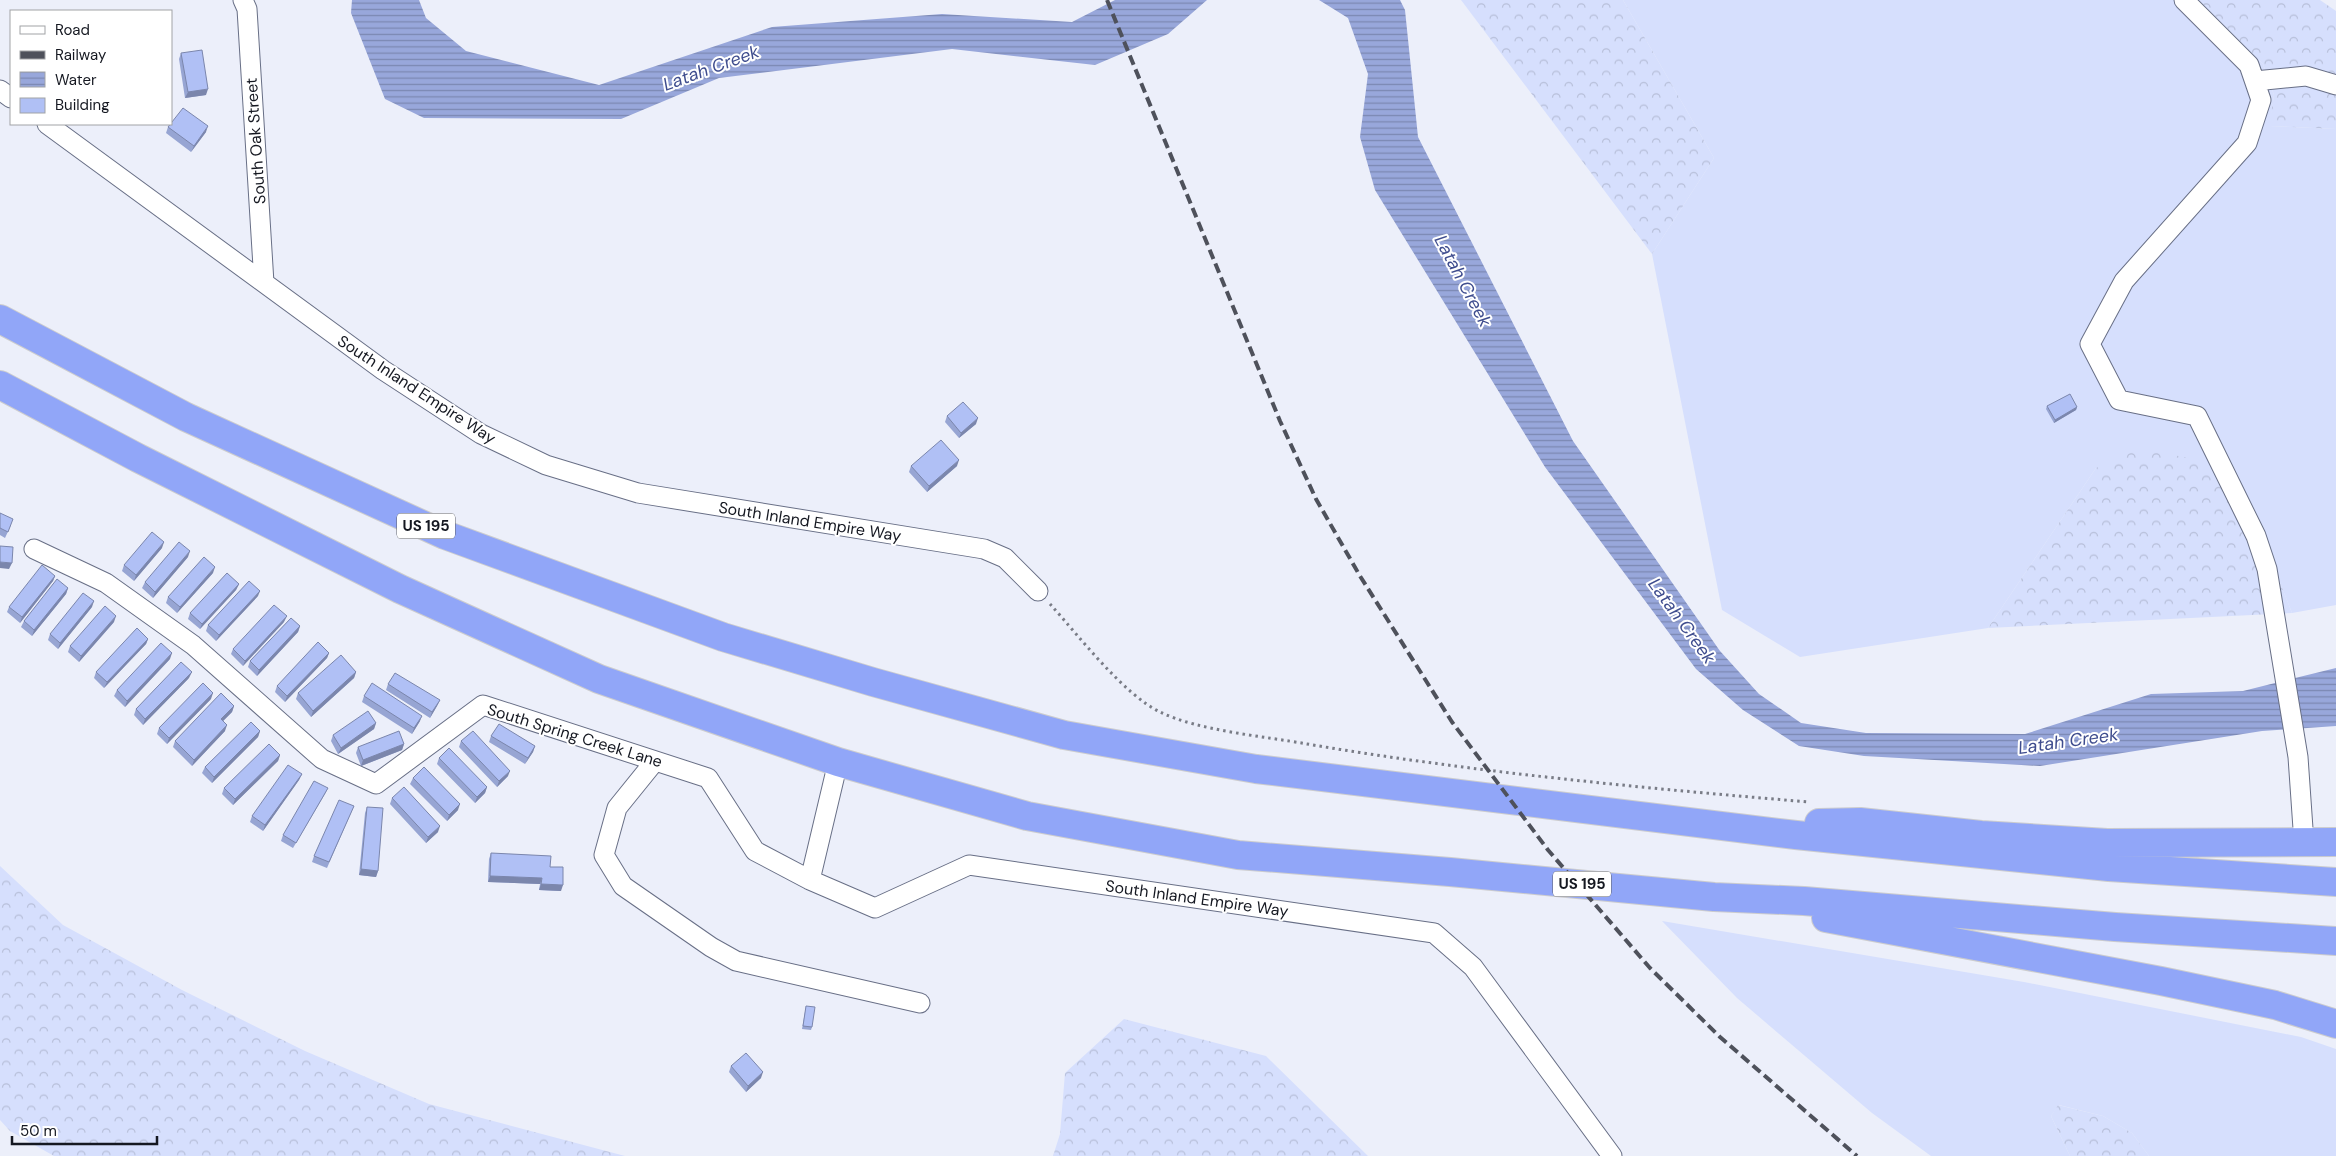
<svg xmlns="http://www.w3.org/2000/svg" width="2336" height="1156" font-family="'DM Sans',sans-serif">
<style>
.grass{fill:#d6dffd}
.forest{fill:url(#forest-crowns)}
.water{fill:url(#water-rules)}
.lines{fill:none;stroke-linecap:round;stroke-linejoin:round}
.minor-casing{stroke:#686f86;stroke-width:21}
.highway-casing{stroke:#ccccce;stroke-width:30}
.path{stroke:#797c86;stroke-width:3;stroke-dasharray:2.5 4;stroke-linecap:butt}
.minor{stroke:#fff;stroke-width:19}
.highway{stroke:#91a6f8;stroke-width:28}
.rail{stroke:#4e515b;stroke-width:4;stroke-dasharray:10 5;stroke-linecap:butt}
.wall{fill:#97a5d3}
.shaded-wall{fill:#7b86ac}
.building{fill:#b0c0f5;stroke:#7b86ac}
.labels{text-anchor:middle;stroke-width:4;stroke-linejoin:round;paint-order:stroke}
.shield{fill:#fff;stroke:#5b5d64;stroke-width:1}
.shield-label{font-size:15px;font-weight:bold;fill:#151821}
.street-label{font-size:16px;fill:#151821;stroke:#fff}
.water-label{font-size:18px;font-style:italic;fill:#3f4d8e;stroke:#fff}
</style>
<defs>
<pattern id="forest-crowns" width="20" height="18" patternUnits="userSpaceOnUse" patternTransform="scale(1.25)"><rect width="20" height="18" fill="#d6dffd"/><path d="M2 6a3 3 0 1 1 6 0M12 15a3 3 0 1 1 6 0" fill="none" stroke="#b7bfd9"/></pattern>
<pattern id="water-rules" width="6" height="5" patternUnits="userSpaceOnUse" patternTransform="scale(1.25)"><rect width="6" height="5" fill="#98a7db"/><path d="M0 2.5h6" fill="none" stroke="#7b87b1"/></pattern>
</defs>
<rect width="100%" height="100%" fill="#eceffa"/>
<path class="grass" d="M1623,0H2199L2263,64L2274,95L2270,126L2336,129V605L2292,613L2234,466L2096,468L1988,628L1800,657L1722,610L1652,254L1714,158Z
M1662,921L2024,982L2301,1037L2336,1049V1156H2149L2132,1133L2103,1116L2059,1105L2051,1116L2070,1156H1931L1872,1113L1737,998Z"/>
<path class="forest" d="M1461,0H1623L1714,158L1652,254Z
M2199,0H2320L2336,11V129L2269,126L2274,95L2263,64Z
M2139,449L2235,466L2292,613L1988,628L2096,468Z
M0,866L63,925L182,990L305,1051L429,1104L625,1156H54L10,1131L0,1120Z
M1124,1019L1266,1056L1368,1156H1053L1060,1134L1065,1073Z
M2058,1105L2103,1116L2132,1133L2149,1156H2070L2051,1116Z"/>
<path class="water" d="M352,0H419L426,18L466,51L599,85L772,27L942,14L1072,22L1115,0H1207L1168,34L1095,65L952,49L719,78L621,119L424,118L385,99L351,13Z
M1319,0H1400L1405,10L1418,137L1573,441L1720,651L1759,694L1801,723L1866,733L2025,734L2151,694L2243,691L2336,668V726L2262,731L2040,766L1864,756L1799,746L1743,710L1696,669L1545,467L1375,190L1360,137L1368,74L1348,18Z"/>
<g class="lines">
<defs>
<path id="minor" d="M243,0L247,9L264,283
M2184,0L2249,65L2261,100L2247,143L2124,281L2090,344L2119,400L2197,416L2256,536L2267,569L2298,757L2304,843
M2255,81L2306,76L2336,85
M0,90L11,98
M47,124L383,370L481,434L546,465L638,493L984,549L1005,558L1038,591
M34,549L106,583L193,645L322,759L376,784L483,705L708,778L755,851L810,880L875,908L969,865L1434,933L1473,967L1612,1156
M655,761L617,808L604,855L623,886L711,947L736,961L920,1003
M810,880L838,762"/>
<path id="highway" d="M0,319L186,417L445,535L723,637L873,682L1064,735L1256,769L1796,835L2109,867L2336,882
M0,385L138,458L400,589L599,679L838,762L1027,816L1238,855L1450,872L1714,897L1804,901L2115,927L2336,941
M1819,823L1860,822L1981,835L2107,843L2336,842
M1826,918L2161,981L2275,1005L2336,1024"/>
</defs>
<use href="#minor" class="minor-casing"/>
<use href="#highway" class="highway-casing"/>
<path class="path" d="M1050,604C1079,636 1123,694 1160,712C1199,731 1263,736 1307,744C1473,772 1641,788 1809,802"/>
<use href="#minor" class="minor"/>
<use href="#highway" class="highway"/>
<path class="rail" d="M1107,0L1280,421L1316,499L1360,576L1452,722L1548,850L1650,968L1720,1037L1857,1156"/>
</g>
<path class="wall" d="M181,53L206,95L185,98L179,59Z
M168,127L206,132L191,152L166,133Z
M2047,406L2077,407L2076,410L2054,423L2046,409Z
M947,416L976,424L959,438L945,422Z
M911,466H957L927,492L909,472Z
M0,513L11,525L5,538L0,535Z
M162,548L134,581L122,571L124,565Z
M188,557L153,598L142,588L145,582Z
M213,573L177,613L166,603L168,597Z
M55,576L53,581L20,623L7,612L9,607Z
M239,584L236,590L200,629L188,619L190,613Z
M68,588L66,594L32,636L21,627L24,621Z
M258,596L216,641L206,631L208,625Z
M92,607L58,649L48,640L50,634Z
M114,622L79,662L68,652L70,646Z
M284,622L243,666L231,654L233,649Z
M300,626L298,632L257,676L248,667L250,661Z
M148,639L146,644L104,688L94,678L96,672Z
M329,653L327,658L285,702L275,692L277,686Z
M170,659L125,707L114,696L117,690Z
M356,672L354,678L311,717L296,699L298,693Z
M189,678L143,725L134,715L136,709Z
M388,684L440,700L437,706L430,718L386,690Z
M364,696L420,721L412,734L362,702Z
M211,699L167,744L157,734L159,728Z
M234,706L232,712L223,721L225,731L192,766L173,747L175,741Z
M376,723L374,729L338,754L331,741L333,735Z
M260,731L258,737L212,783L202,773L205,767Z
M491,736L535,746L533,752L525,764L489,742Z
M461,741L508,776L497,787L459,747Z
M404,744L402,750L361,766L356,753L358,747Z
M280,755L278,761L233,805L222,794L224,788Z
M439,758L487,787L485,793L475,803L437,764Z
M302,774L299,780L263,831L250,822L252,816Z
M413,778L458,810L447,821L410,784Z
M328,788L325,794L293,848L281,841L283,835Z
M392,798L438,832L426,843L390,804Z
M354,806L327,868L312,862L314,856Z
M367,807L378,871L376,877L359,875L365,813Z
M491,853L550,867L561,891L539,890L540,884L488,882L489,859Z
M806,1006L812,1027L811,1030L802,1029Z
M731,1066L761,1078L746,1092L729,1072Z"/>
<path class="shaded-wall" d="M208,89L206,95L185,98L188,92Z
M208,126L206,132L191,152L194,146Z
M2077,407L2076,410L2054,423L2055,420Z
M978,418L976,424L959,438L961,433Z
M959,460L957,466L927,492L929,486Z
M164,542L162,548L134,581L136,575Z
M190,551L188,557L153,598L155,592Z
M0,562L12,563L9,569L0,568Z
M215,567L213,573L177,613L180,607Z
M55,576L53,581L20,623L22,617Z
M239,584L236,590L200,629L202,624Z
M68,588L66,594L32,636L34,630Z
M260,591L258,596L216,641L219,635Z
M94,601L92,607L58,649L60,643Z
M116,616L114,622L79,662L81,656Z
M287,616L284,622L243,666L245,661Z
M300,626L298,632L257,676L259,670Z
M148,639L146,644L104,688L107,682Z
M172,653L170,659L125,707L127,701Z
M329,653L327,658L285,702L287,696Z
M192,672L189,678L143,725L145,719Z
M356,672L354,678L311,717L313,711Z
M213,693L211,699L167,744L169,738Z
M440,700L437,706L430,718L432,712Z
M234,706L232,712L219,725L221,719Z
M422,716L420,721L412,734L414,728Z
M376,723L374,729L338,754L341,748Z
M227,725L225,731L192,766L194,760Z
M260,731L258,737L212,783L214,777Z
M404,744L402,750L361,766L363,760Z
M535,746L533,752L525,764L528,758Z
M280,755L278,761L233,805L235,799Z
M510,771L508,776L497,787L499,781Z
M302,774L299,780L263,831L265,825Z
M487,787L485,793L475,803L477,797Z
M460,804L458,810L447,821L449,815Z
M440,826L438,832L426,843L428,837Z
M361,869L378,871L376,877L359,875Z
M490,876L542,878L540,884L488,882Z
M541,884L563,885L561,891L539,890Z
M763,1072L761,1078L746,1092L748,1086Z"/>
<path class="building" d="M202,50L208,89L188,92L181,53Z
M183,108L208,126L194,146L168,127Z
M2070,394L2077,407L2055,420L2047,406Z
M963,402L978,418L961,433L947,416Z
M941,440L959,460L929,486L911,466Z
M0,513L13,519L8,532L0,528Z
M152,532L164,542L136,575L124,565Z
M179,542L190,551L155,592L145,582Z
M0,546L13,547L12,563L0,562Z
M204,557L215,567L180,607L168,597Z
M42,565L55,576L22,617L9,607Z
M227,573L239,584L202,624L190,613Z
M57,579L68,588L34,630L24,621Z
M249,581L260,591L219,635L208,625Z
M83,593L94,601L60,643L50,634Z
M274,605L287,616L245,661L233,649Z
M105,606L116,616L81,656L70,646Z
M291,618L300,626L259,670L250,661Z
M137,628L148,639L107,682L96,672Z
M318,642L329,653L287,696L277,686Z
M161,643L172,653L127,701L117,690Z
M341,655L356,672L313,711L298,693Z
M181,662L192,672L145,719L136,709Z
M395,673L440,700L432,712L388,684Z
M203,683L213,693L169,738L159,728Z
M372,683L422,716L414,728L364,696Z
M221,693L234,706L221,719L227,725L194,760L175,741Z
M368,711L376,723L341,748L333,735Z
M251,722L260,731L214,777L205,767Z
M499,724L535,746L528,758L491,736Z
M399,731L404,744L363,760L358,747Z
M473,731L510,771L499,781L461,741Z
M269,744L280,755L235,799L224,788Z
M449,748L487,787L477,797L439,758Z
M288,765L302,774L265,825L252,816Z
M424,767L460,804L449,815L413,778Z
M314,781L328,788L296,843L283,835Z
M404,787L440,826L428,837L392,798Z
M339,800L354,806L329,862L314,856Z
M367,807L383,808L378,871L361,869Z
M491,853L551,856L550,867H563V885L541,884L542,878L490,876Z
M806,1006L815,1007L812,1027L803,1026Z
M746,1053L763,1072L748,1086L731,1066Z"/>
<g class="labels">
<g class="shield">
<rect x="397" y="513.5" width="58" height="25" rx="4"/>
<rect x="1553" y="871.5" width="58" height="25" rx="4"/>
</g>
<g class="shield-label">
<text x="426" y="531">US 195</text>
<text x="1582" y="889">US 195</text>
</g>
<g class="street-label">
<text transform="translate(255 141) rotate(-94)" y="6">South Oak Street</text>
<text transform="translate(417 389) rotate(33)" y="6">South Inland Empire Way</text>
<text transform="translate(810 521) rotate(9)" y="6">South Inland Empire Way</text>
<text transform="translate(575 735) rotate(17)" y="6">South Spring Creek Lane</text>
<text transform="translate(1197 898) rotate(8)" y="6">South Inland Empire Way</text>
</g>
<g class="water-label">
<text transform="translate(711 68) rotate(-20)" y="6">Latah Creek</text>
<text transform="translate(1463 281) rotate(62)" y="6">Latah Creek</text>
<text transform="translate(1682 621) rotate(54)" y="6">Latah Creek</text>
<text transform="translate(2068 741) rotate(-8)" y="6">Latah Creek</text>
</g>
</g>
<rect x="10" y="10" width="162" height="115" fill="#ffffff" stroke="#a1a3a6"/>
<rect x="20" y="26" width="25" height="8" fill="#ffffff" stroke="#a1a3a6"/>
<text x="55" y="35" font-size="15" fill="#151821">Road</text>
<rect x="20" y="51" width="25" height="8" fill="#4e515b" stroke="#a1a3a6"/>
<text x="55" y="60" font-size="15" fill="#151821">Railway</text>
<rect x="20" y="72" width="25" height="15" fill="url(#water-rules)" stroke="#a1a3a6"/>
<text x="55" y="85" font-size="15" fill="#151821">Water</text>
<rect x="20" y="98" width="25" height="15" fill="#b0c0f5" stroke="#a1a3a6"/>
<text x="55" y="110" font-size="15" fill="#151821">Building</text>
<path d="M12 1136v8h145v-8" fill="none" stroke="#151821" stroke-width="2.5"/>
<text x="20" y="1136" font-size="15" fill="#151821" stroke="#ffffff" stroke-width="4" paint-order="stroke">50 m</text>
</svg>
